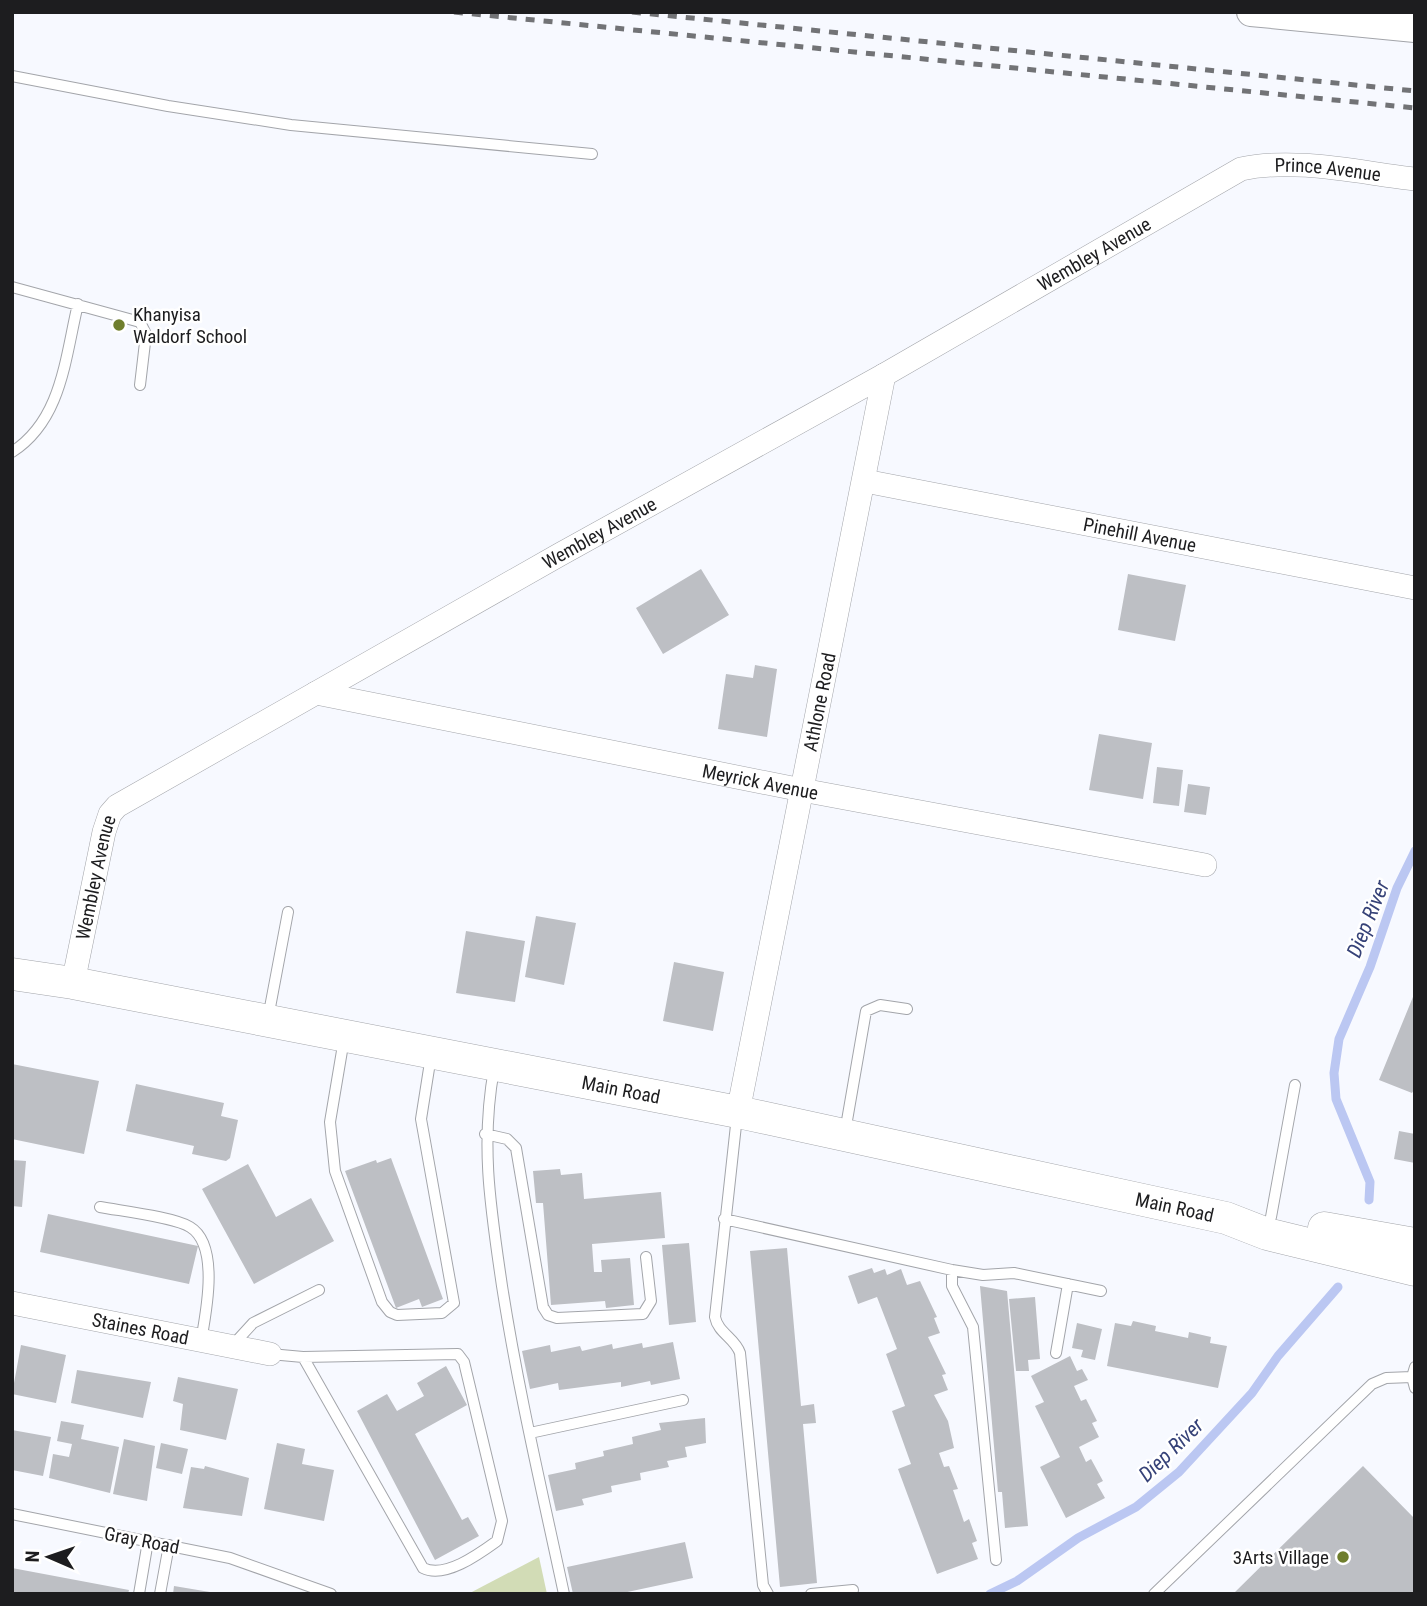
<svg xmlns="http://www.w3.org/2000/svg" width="1427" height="1606" font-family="'Roboto Condensed',sans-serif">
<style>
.green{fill:#d2dcb6}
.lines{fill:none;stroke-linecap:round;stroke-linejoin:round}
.stream{stroke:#bbc7f2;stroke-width:9}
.building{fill:#bdbfc4}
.service-casing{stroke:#a3a5aa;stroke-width:12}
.minor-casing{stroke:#a3a5aa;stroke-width:24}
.tertiary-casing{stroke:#a3a5aa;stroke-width:30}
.secondary-casing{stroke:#a3a5aa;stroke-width:33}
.service{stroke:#fff;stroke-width:10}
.minor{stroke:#fff;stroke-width:23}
.tertiary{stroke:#fff;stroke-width:28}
.secondary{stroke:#fff;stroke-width:32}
.rail{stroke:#727376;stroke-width:5;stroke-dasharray:9 9;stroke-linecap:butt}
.poi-dot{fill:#6f7e2d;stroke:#fff;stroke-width:2.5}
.labels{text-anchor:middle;stroke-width:5;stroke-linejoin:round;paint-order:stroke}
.street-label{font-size:19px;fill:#1d1d1f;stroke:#fff}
.poi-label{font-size:19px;fill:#1d1d1f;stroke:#fff;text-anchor:start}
.water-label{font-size:21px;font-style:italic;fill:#364278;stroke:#fff}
</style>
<rect width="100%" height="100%" fill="#f7f9ff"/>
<path class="green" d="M539,1557L547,1594H468Z"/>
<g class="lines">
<path class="stream" d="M1369,1200L1370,1182L1336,1099L1334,1073L1339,1039L1370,967L1397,888L1415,851
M990,1594L1017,1581L1078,1538L1136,1507L1179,1472L1252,1393L1278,1356L1338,1287"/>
</g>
<path class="building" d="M701,569L729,615L663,654L636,608Z
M1128,574L1186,585L1175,641L1118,630Z
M755,665L777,669L767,737L718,729L726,674L753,678Z
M1099,734L1152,743L1143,799L1089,790Z
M1157,767L1183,770L1179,806L1153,803Z
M1188,784L1210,787L1206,815L1184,812Z
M536,916L576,923L564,985L525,977Z
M466,931L525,941L515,1002L456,993Z
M674,962L724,972L713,1031L663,1021Z
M1415,992V1088L1412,1093L1379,1080Z
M12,1064L99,1081L84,1154L12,1139Z
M136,1084L224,1103L221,1116L238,1120L230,1158L226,1161L192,1154L194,1146L126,1131Z
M1399,1131L1415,1134V1163L1394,1159Z
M391,1158L443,1299L422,1307L419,1299L396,1308L345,1171L376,1160L377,1163Z
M12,1160L26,1161L22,1207L12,1206Z
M248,1164L276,1217L311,1198L334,1241L254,1284L202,1189Z
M560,1169L561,1175L582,1173L584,1199L661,1192L665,1238L592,1244L594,1272H602L601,1260L630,1258L634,1305L606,1308L605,1301L551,1305L543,1203H536L533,1171Z
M48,1214L198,1246L189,1284L40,1252Z
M689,1243L696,1322L669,1325L662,1245Z
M787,1248L801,1406L814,1404L816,1423L803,1424L817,1583L780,1587L750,1251Z
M872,1268L874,1273L885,1269L887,1275L901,1269L907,1285L920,1281L937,1317L934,1318L940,1333L928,1337L946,1374L942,1375L948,1390L934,1395L948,1421L954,1448L939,1453L944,1467L949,1466L958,1489L953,1490L964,1522L969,1519L977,1541L972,1543L978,1559L937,1574L898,1469L911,1464L892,1411L905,1406L886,1354L897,1349L877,1297L858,1304L848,1276Z
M980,1286L1007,1291L1028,1526L1005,1528L1002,1492H998Z
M1035,1297L1040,1359L1028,1360L1029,1371H1016L1009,1299Z
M1133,1321L1156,1326L1155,1331L1188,1338L1189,1332L1211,1337L1210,1343L1227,1346L1218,1388L1107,1366L1115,1323L1131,1326Z
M1077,1323L1102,1329L1095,1360L1081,1357L1083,1350L1072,1348Z
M673,1342L680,1379L651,1385L650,1381L621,1387V1382L559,1390L558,1383L530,1389L522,1351L550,1345L551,1352L580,1346L582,1351L612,1344L613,1349L642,1343L643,1348Z
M21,1345L66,1355L56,1403L12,1394Z
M1070,1356L1077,1371L1082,1369L1088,1380L1074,1386L1081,1401L1086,1399L1097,1421L1092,1423L1099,1437L1079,1447L1086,1462L1091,1459L1103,1481L1097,1484L1105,1498L1066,1518L1040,1467L1060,1457L1035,1406L1044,1402L1031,1376Z
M446,1366L467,1405L415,1434L462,1520L468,1517L479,1536L435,1560L357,1411L387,1394L397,1411L424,1396L417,1383Z
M77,1370L151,1382L143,1418L71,1403Z
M178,1377L238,1389L226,1440L180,1430L183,1404L173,1401Z
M705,1418L706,1443L685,1447L687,1457L667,1461L669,1467L640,1473L641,1480L611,1486L612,1492L582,1499L584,1505L556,1511L548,1475L576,1469L575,1463L604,1456L603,1451L633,1444L632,1437L661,1430L659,1423Z
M61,1421L84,1425L81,1439L119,1447L110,1493L49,1478L53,1454L69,1457L72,1444L57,1441Z
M12,1430L51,1437L43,1476L12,1470Z
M124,1439L155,1446L147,1501L113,1494Z
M161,1443L188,1449L182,1474L156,1468Z
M277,1443L305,1449L302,1464L334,1470L324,1521L264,1509Z
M205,1466L249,1478L242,1516L183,1508L191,1467L204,1469Z
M1363,1466L1415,1519V1594H1233Z
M685,1542L693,1578L618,1594H573L567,1567Z
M12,1568L129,1590L128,1594H12Z
M174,1586L210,1592V1594H173Z"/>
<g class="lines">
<defs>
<path id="service" d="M12,76L168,106L291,125L592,154
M12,287L140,322L146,334L140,385
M12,452C62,420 65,358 78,304
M268,1018L288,912
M344,1039L330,1122L335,1171L382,1302L390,1312L397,1315L442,1313L454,1303L421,1119L431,1056
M494,1069C480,1146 491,1210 502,1286C518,1389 542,1491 564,1594
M737,1116L715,1317C718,1333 735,1338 740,1353L763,1585L768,1594
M845,1132L866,1011L880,1005L907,1009
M485,1134L507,1139L516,1148L543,1307L548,1315L557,1318L643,1314L651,1301L646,1257
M100,1207C121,1211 174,1217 190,1227C220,1245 206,1313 201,1341
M1271,1217L1295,1085
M724,1219L952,1270L983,1275L1014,1273L1101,1291
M952,1270V1286L973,1327L996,1560
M232,1346L253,1323L319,1290
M1056,1353L1068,1284
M270,1354L303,1357L458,1354L464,1362L502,1521L497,1541C479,1554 445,1579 423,1568L303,1357
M1415,1367L1412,1377L1415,1388
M530,1433L683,1400
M12,1514L230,1558L331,1594
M139,1594L148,1541
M160,1594L169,1545
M811,1594L853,1590
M1154,1594L1372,1384L1386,1378L1412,1377"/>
<g id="minor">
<path id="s1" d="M865,481L1415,588"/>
<path id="s2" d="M316,693L802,790L1205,865"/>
<path id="s3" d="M73,983L104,832L110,814L117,806L559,555L884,375L1241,169C1296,157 1360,173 1415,179"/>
<path id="s4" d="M738,1112L884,375"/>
<path id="s5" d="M12,1303L270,1354"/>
</g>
<path id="tertiary" d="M1251,12L1415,28"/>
<g id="secondary">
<path id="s6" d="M12,974L73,983L738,1112L1226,1218L1267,1234L1415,1270"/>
<path d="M1324,1228L1415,1244"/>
</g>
</defs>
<use href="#service" class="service-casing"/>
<use href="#minor" class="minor-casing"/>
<use href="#tertiary" class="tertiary-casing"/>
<use href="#secondary" class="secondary-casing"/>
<use href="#service" class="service"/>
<use href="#minor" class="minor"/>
<use href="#tertiary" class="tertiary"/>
<use href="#secondary" class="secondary"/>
<path class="rail" d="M454,12L1415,108
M632,12L1415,91"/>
</g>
<g class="poi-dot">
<circle cx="119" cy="325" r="7"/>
<circle cx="1343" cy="1557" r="7"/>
</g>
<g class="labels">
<g class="street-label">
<text dy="7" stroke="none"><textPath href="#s3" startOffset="1563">Prince Avenue</textPath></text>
<text dy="7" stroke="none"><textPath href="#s3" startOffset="1306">Wembley Avenue</textPath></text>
<text dy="7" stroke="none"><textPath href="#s3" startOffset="738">Wembley Avenue</textPath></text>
<text dy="7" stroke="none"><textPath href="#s1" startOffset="280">Pinehill Avenue</textPath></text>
<text dy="7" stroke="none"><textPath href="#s4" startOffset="418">Athlone Road</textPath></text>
<text dy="7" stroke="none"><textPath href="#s2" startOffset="453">Meyrick Avenue</textPath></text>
<text dy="7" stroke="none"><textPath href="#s3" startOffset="108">Wembley Avenue</textPath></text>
<text dy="7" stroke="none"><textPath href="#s6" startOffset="620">Main Road</textPath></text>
<text dy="7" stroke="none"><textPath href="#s6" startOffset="1186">Main Road</textPath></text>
<text dy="7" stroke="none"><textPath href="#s5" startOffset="131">Staines Road</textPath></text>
<text transform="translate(142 1540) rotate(11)" y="7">Gray Road</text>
</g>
<g class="poi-label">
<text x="133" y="321">Khanyisa<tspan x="133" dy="22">Waldorf School</tspan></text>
<text x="1329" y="1564" text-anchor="end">3Arts Village</text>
</g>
<g class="water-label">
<text transform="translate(1368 919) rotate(-68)" y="7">Diep River</text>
<text transform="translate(1171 1450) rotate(-44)" y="7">Diep River</text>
</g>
</g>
<rect width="1427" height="1606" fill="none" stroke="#1d1d1f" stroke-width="28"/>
<g transform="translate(49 1557) rotate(272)" stroke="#ffffff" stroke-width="5" paint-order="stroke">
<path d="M0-5L12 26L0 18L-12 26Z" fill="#1d1d1f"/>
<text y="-10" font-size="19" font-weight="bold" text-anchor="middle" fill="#1d1d1f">N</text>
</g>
</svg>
